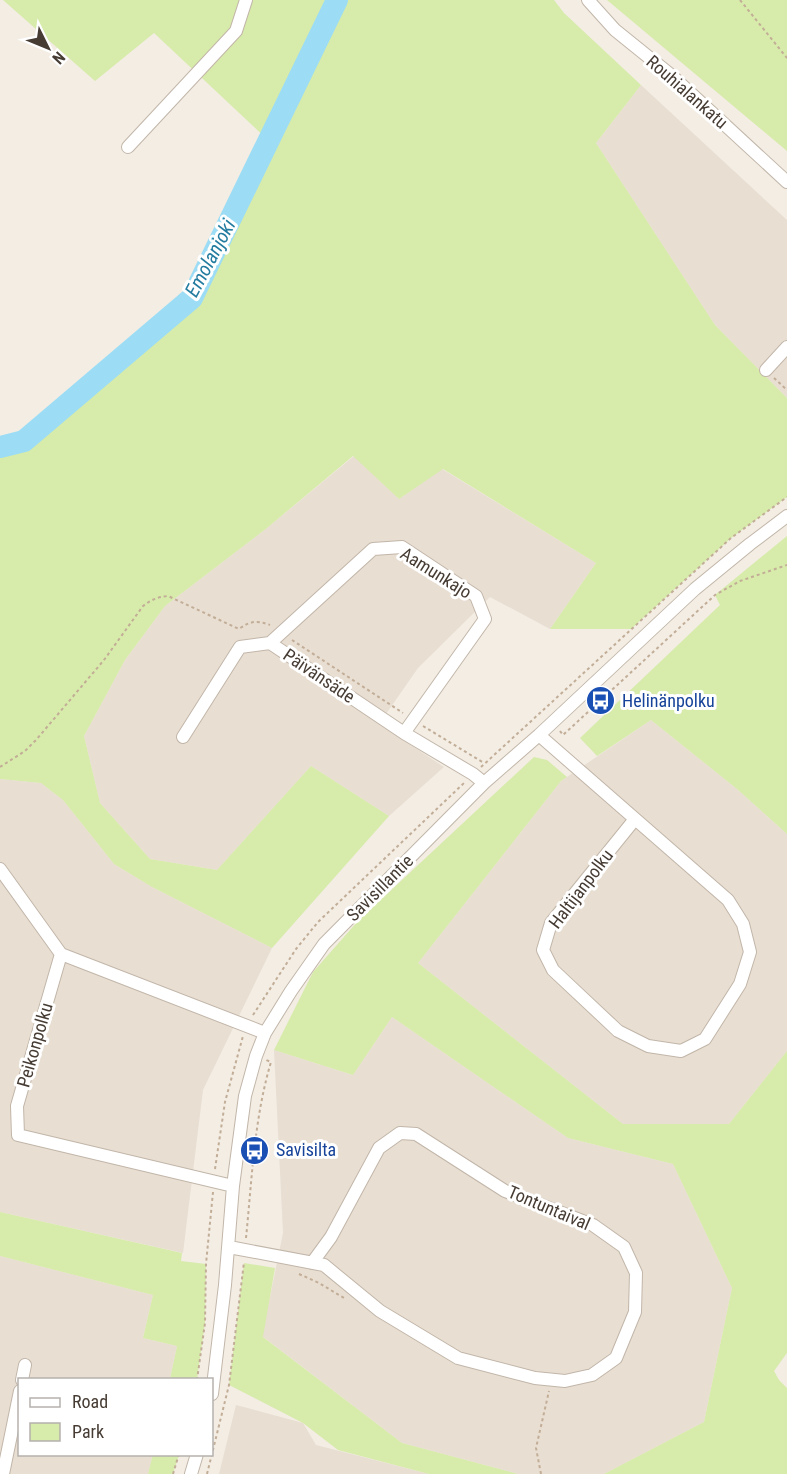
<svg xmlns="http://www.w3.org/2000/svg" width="787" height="1474" font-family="'Roboto Condensed',sans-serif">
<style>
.residential{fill:#e8ded2}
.green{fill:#d7ebaa}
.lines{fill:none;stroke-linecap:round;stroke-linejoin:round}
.river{stroke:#9cddf5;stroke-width:22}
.minor-casing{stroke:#c2b6a9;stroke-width:14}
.path{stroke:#c2ad97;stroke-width:2;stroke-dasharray:3 3;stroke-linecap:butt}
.minor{stroke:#fff;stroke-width:12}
.labels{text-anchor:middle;stroke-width:6;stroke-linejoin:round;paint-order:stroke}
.street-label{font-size:18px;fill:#463c34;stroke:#fff}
.transit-label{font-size:18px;fill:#164399;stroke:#fff;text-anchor:start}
.water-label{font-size:20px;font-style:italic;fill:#237c9f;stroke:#fff}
</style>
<rect width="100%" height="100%" fill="#f3ede4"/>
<path class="residential" d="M641,85L787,220V398L715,325L596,143Z
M354,456L399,499L442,469L596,563L550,629L490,597L418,668L379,724L444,767L389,816L311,766L217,870L150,859L100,803L84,736L125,660L165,606L267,528Z
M651,720L737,789L787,834V1051L729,1124H623L418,963L561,781Z
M0,779L41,783L63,800L114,864L152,887L272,948L203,1090L183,1253L0,1212Z
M392,1017L568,1138L673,1164L732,1288L704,1422L604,1474H518L402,1443L262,1336L283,1233L274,1050L353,1075Z
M0,1256L153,1295L143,1338L177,1346L170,1379L20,1380V1454L153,1455L148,1474H0Z
M236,1405L303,1423L316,1445L429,1474H219Z"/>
<path class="green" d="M3,0H554L564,13L641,85L596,143L715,325L787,398V497L731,538L631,629H550L596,563L443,469L399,499L353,456L267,528L165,606L125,660L84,736L100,803L150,859L217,870L311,766L389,816L272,948L152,887L114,864L63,800L41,783L0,779V440L25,441L192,298L269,141L154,33L95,81Z
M607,0H787V151Z
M787,536V834L737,789L651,720L597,756L580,738L720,605L715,595Z
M534,757L547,760L567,777L561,781L418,963L623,1124H729L787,1051V1353L774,1371L779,1380L787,1388V1474H604L704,1422L732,1288L673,1164L568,1138L392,1017L353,1075L274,1050L313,972L358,921Z
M0,1212L182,1253L181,1261L206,1264L205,1323L197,1379H170L177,1346L143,1338L153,1295L0,1256Z
M244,1263L275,1268L263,1337L402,1443L518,1474H429L338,1450L303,1423L229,1385Z
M153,1454L179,1455L173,1474H148Z"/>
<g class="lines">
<path class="river" d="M0,447L24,441L192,298L337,0"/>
<defs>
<path id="minor" d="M588,0L615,30L672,76L787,182
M128,147L236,31L246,0
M766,370L787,347
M270,643L373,549L402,547L476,596L485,619L404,733
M539,735L728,900L743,924L750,952L740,984L705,1039L681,1051L648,1046L618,1031L553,970L543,950L551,923L635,819
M183,737L240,647L270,643L404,733L473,774L484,783
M0,869L61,954
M233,1186L18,1135L17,1106L61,954L265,1033
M229,1247L324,1265L380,1311L458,1358L535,1378L565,1381L592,1375L616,1358L635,1312L636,1273L624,1247L593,1225L505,1191L416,1134L400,1133L379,1148L331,1237L312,1263
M22,1380L25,1365
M212,1394L225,1285L233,1186L245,1096L256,1056L265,1033L291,991L324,944L484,783L539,735L695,589L750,544L787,516
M3,1474L20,1391
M191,1474L197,1454"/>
</defs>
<use href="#minor" class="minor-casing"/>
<path class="path" d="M740,0L787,58
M774,378L787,390
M292,640L403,713
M423,726L484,763
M560,731L563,735L715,595L740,581L787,565
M0,767L25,751L36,740L104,660L143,606C151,600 157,597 168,596L239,629C250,621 257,620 270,625
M481,767L731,538L787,497
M253,1015L296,949L318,922L464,783
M215,1169L225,1102L243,1036
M246,1238C252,1179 254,1119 271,1062L266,1060
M299,1274L319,1283L344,1298
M197,1380L205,1323L206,1264L213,1192
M173,1474L179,1454
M207,1474L229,1385L244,1262
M541,1474L536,1448L549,1391"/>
<use href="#minor" class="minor"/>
</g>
<defs>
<symbol id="bus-disc" viewBox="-11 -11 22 22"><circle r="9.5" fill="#1a4fb4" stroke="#fff"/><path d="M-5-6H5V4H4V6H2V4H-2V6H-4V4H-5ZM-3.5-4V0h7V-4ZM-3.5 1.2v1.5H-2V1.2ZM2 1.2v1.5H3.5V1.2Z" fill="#fff"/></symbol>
</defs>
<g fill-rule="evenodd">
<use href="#bus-disc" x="584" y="684" width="33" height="33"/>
<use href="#bus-disc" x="238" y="1134" width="33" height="33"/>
</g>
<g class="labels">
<g class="street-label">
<text transform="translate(687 92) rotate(41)" y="6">Rouhialankatu</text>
<text transform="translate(436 573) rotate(32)" y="6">Aamunkajo</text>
<text transform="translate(319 676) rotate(34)" y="6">Päivänsäde</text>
<text transform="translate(380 888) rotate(-45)" y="6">Savisillantie</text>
<text transform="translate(581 889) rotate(-53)" y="6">Haltijanpolku</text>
<text transform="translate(35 1045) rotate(-74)" y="6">Peikonpolku</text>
<text transform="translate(549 1208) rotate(23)" y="6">Tontuntaival</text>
</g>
<g class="transit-label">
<text x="622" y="707">Helinänpolku</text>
<text x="276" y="1156">Savisilta</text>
</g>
<g class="water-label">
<text transform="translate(210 258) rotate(-62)" y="7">Emolanjoki</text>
</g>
</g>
<rect x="18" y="1378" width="195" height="78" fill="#ffffff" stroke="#b5b1ae" stroke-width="1.5"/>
<rect x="30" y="1398" width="30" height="9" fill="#ffffff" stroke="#b5b1ae" stroke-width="1.5"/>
<text x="72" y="1408" font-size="18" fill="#463c34">Road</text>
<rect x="30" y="1423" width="30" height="18" fill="#d7ebaa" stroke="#b5b1ae" stroke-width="1.5"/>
<text x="72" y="1438" font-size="18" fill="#463c34">Park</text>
<g transform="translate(48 48) rotate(133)" stroke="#ffffff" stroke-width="4.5" paint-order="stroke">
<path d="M0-4.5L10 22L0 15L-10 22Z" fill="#463c34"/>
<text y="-9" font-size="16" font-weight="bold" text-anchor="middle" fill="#463c34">N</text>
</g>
</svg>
